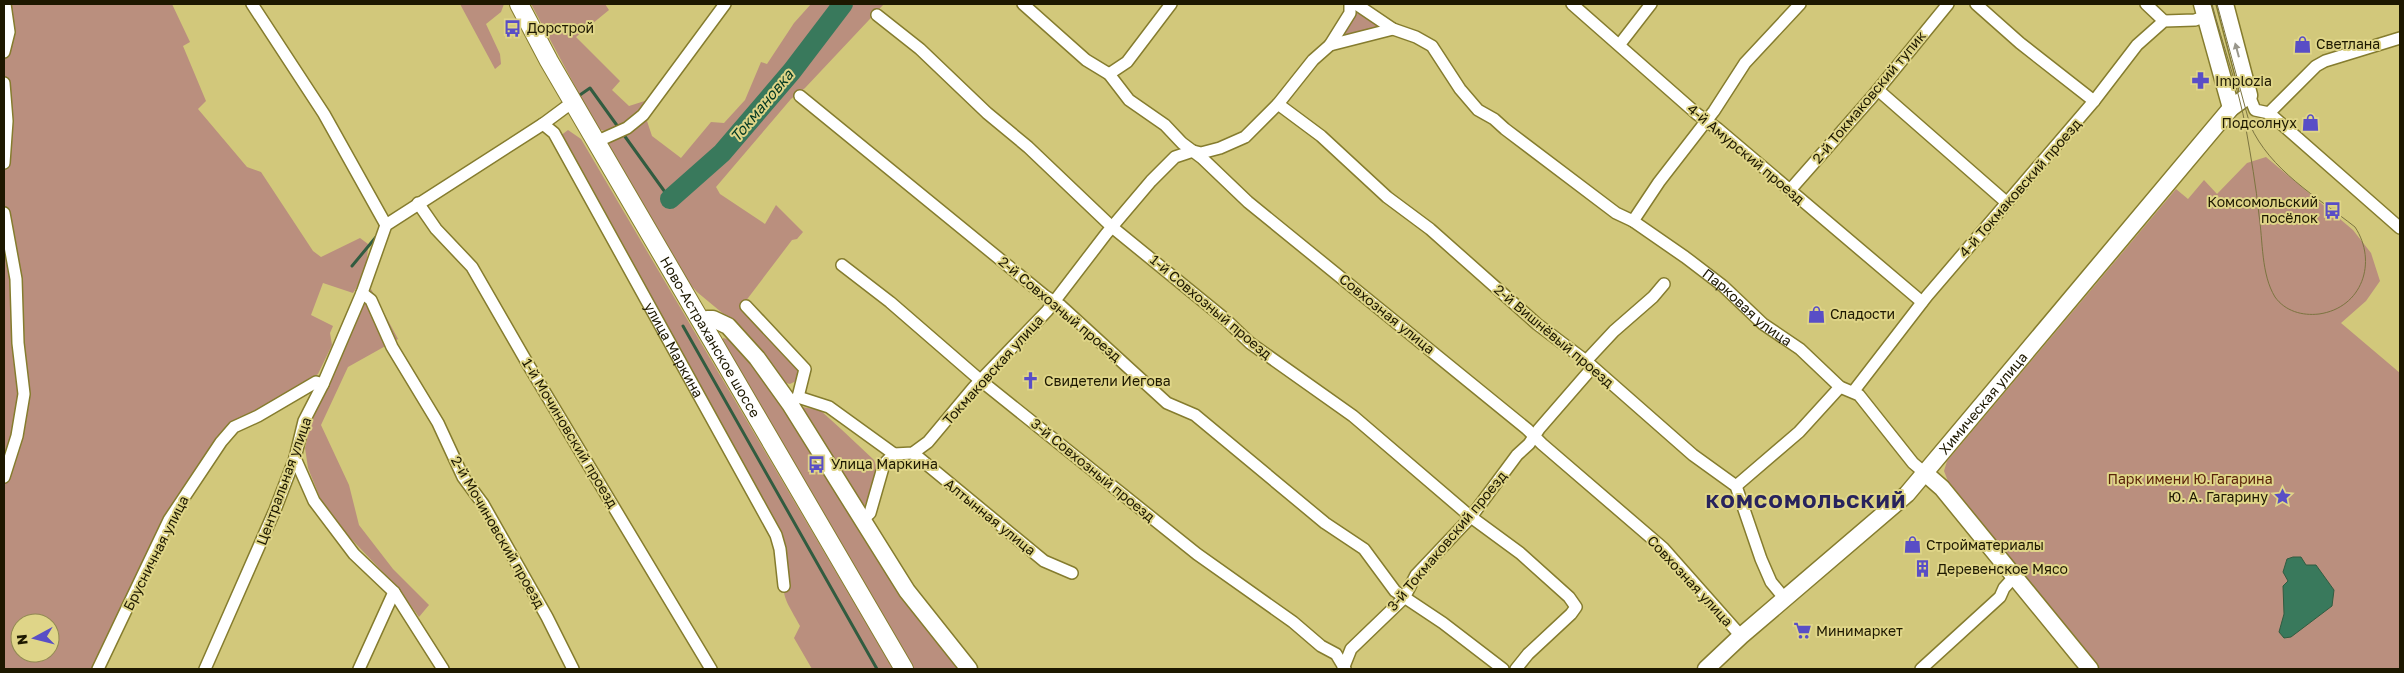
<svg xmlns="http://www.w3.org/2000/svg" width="2404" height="673" font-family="'Golos Text',sans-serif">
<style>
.green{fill:#ba8f7e;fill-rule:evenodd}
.water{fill:#39795c;stroke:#315c40}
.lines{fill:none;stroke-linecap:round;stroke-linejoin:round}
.stream{stroke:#315c40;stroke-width:3}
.river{stroke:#39795c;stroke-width:20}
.street-casing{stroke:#857c2e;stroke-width:14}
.secondary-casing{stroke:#857c2e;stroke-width:19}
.primary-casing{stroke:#857c2e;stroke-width:20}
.street{stroke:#fff;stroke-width:11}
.secondary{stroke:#fff;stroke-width:16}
.primary{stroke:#fff;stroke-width:18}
.tram{stroke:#7c7440;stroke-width:1}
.oneway{fill:#99978c}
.labels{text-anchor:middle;stroke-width:4;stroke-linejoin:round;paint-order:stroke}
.poi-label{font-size:14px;fill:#1d1800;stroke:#dfd588;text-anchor:start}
.street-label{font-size:14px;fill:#1d1800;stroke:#dfd588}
.park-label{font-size:14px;fill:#5a230a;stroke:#dfd588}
.water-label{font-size:15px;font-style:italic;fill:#003722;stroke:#dfd588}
.district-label{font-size:19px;font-weight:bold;letter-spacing:1px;fill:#28235d;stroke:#dfd588}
</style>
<rect width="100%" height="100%" fill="#d2c87b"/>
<path class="green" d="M4,4H172L190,42L183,46L206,101L198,109L247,167L261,172L313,251L321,257L360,238L368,244C368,262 363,279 353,293L323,283L311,315L333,326L330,333L332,345L318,374L215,445L92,669H4ZM20,623H50V653H20Z
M460,4H504L501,12L486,24L500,54L501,64L495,69Z
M531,4H605L609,10L576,37L620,81L612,90L629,106L651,99C641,111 616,138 598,129Z
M811,4H884L805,88L791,99L716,187L720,194L765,224L776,205L803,232L797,239L792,240L745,302L798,369L796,381L790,384L782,382L744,331L697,292L686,280L608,147V142L646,118L652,136L681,158L711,122L724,123L745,100L761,62L767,64L794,23Z
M1353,6L1381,27L1338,38Z
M568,130L581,139L893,669H812L794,638L800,626C784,597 780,596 786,562L560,136Z
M2266,157L2353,230L2371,253L2380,281L2366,301L2341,323L2400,373V669H2100L1951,489L1944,471L1947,461L2176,189L2188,199L2204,180L2217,194L2247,163Z
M371,289L398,339L348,367L321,425L349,485L359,525L393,569L429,605L419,617L399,589L334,521L320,498L308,468L305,448L310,425Z
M723,338L731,340L771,388L961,669H910L723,345Z
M802,407L820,410L841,429L874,460L879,473L863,509L803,413Z"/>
<path class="water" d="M2293,557H2301L2306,565H2316L2334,590L2332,606L2291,637L2284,638L2279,632L2284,614L2283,586L2288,581L2283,572L2287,559Z"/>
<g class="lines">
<path class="stream" d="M577,97L590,88L670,199
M352,266L376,237
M683,326L877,669"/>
<path class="river" d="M670,199L722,153L792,71L843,4"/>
<defs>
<g id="street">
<path d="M252,4L324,114L386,225"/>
<path d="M1023,4L1086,60L1109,74L1129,100L1165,125L1182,143L1202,158L1248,202L1527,429L1542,444L1663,548L1741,636"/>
<path id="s1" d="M1356,4L1393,29L1416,37L1432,46L1460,89L1478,110L1494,119L1505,129L1616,213L1633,221L1685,257L1723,286L1763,324L1800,349L1840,387L1859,395L1913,463L1926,474"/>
<path d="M1572,4L1697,114L1718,129L1922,302"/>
<path d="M1976,4L2020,43L2094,101"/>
<path d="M2146,4L2164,21"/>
<path d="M877,15L920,49L987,113L1028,147L1112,227L1225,319L1250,343L1353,416L1471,517L1520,553L1569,597L1576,607L1571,614L1528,654L1516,669"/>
<path d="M1620,44L1651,4"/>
<path d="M1330,45L1350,13V4"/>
<path d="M4,52L9,32L5,4"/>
<path d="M1109,74L1127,62L1171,4"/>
<path d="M4,83L7,121L4,163"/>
<path d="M1878,90L2006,202"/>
<path d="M2249,95L2255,110L2269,113L2400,228"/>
<path d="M800,96L1045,296L1061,306L1167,403L1195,415L1325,523L1364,549L1395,591L1443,623L1503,669"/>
<path d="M1278,104L1321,136L1387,197L1430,229L1537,324L1586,361L1693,455L1736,486L1761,559L1771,582L1785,599"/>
<path d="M2269,113L2316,66L2325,61L2400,38"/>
<path id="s2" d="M543,124L554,133L776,535L780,549L784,586"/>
<path d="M598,141L627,128L643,115L725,4"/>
<path d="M1790,190L1872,97L1948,4"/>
<path d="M418,203L436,229L472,267L529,366L711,669"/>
<path d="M4,213L16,279L18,343L24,394L17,436L4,477"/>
<path d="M1633,221L1659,182L1714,111L1745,63L1800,4"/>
<path d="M842,265L890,302L980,380L1197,554L1293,622L1321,646L1336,654L1345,669"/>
<path d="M362,293L371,300L392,347L438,423L463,477L483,504L547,617L573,669"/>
<path d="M746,306L805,369L798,397"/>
<path d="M1586,361L1614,331L1653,297L1664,284"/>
<path d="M1853,392L1927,296L2094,101L2137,45L2164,21L2195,20L2206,16"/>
<path d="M790,404L798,397L829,407L894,454"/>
<path d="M913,453L1044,561L1072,573"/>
<path d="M295,458L314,501L354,554L394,592L443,669"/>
<path d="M1736,486L1799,432L1840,387"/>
<path d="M862,520L870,513L884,464L894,454L913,453L928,442L974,387L1047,311L1106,234L1151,181L1175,157L1193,151L1201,153L1220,148L1245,137L1278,104L1313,60L1330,45L1393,29"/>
<path d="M98,669L169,520L221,442L234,427L258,416L316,382L323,384"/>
<path d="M205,669L275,510L295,458L304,421L323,384L362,293L386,225L543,124L574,101"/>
<path d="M359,669L394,592"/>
<path d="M1343,669L1351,649L1404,598L1416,575L1471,517L1517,455L1529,444L1539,429L1592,368"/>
<path d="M1921,669L2000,597L2004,588L2014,577"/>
</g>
<g id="secondary">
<path d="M2202,4L2231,108"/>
<path d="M702,323L707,319H713L728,326L757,358L790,404L907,591L969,669"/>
<path d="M1926,474L1942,488L2090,669"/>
<path id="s3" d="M1706,669L1741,636L1907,494L2231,108L2249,95L2225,4"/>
</g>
<g id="primary">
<path id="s4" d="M519,4L549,61L904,669"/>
</g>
</defs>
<use href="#street" class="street-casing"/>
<use href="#secondary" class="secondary-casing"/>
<use href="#primary" class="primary-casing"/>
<use href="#street" class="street"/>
<use href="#secondary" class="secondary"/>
<use href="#primary" class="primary"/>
<path class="tram" d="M2212,4C2222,43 2239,89 2246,129C2251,157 2256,186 2259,215C2263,241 2261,274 2275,297C2285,311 2302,316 2319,314C2362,308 2378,262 2355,227C2317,197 2270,170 2250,125L2217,4"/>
</g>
<defs><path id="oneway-solid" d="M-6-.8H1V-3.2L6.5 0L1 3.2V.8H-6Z" transform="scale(1.25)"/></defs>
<use class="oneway" href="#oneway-solid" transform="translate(2237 50) rotate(-105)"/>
<defs>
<symbol id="bus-bare" viewBox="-9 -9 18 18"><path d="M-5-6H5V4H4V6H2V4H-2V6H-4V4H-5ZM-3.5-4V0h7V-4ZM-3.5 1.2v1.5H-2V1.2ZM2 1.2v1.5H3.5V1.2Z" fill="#594ec6" stroke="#dfd588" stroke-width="2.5" paint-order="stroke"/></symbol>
<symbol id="shop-bare" viewBox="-9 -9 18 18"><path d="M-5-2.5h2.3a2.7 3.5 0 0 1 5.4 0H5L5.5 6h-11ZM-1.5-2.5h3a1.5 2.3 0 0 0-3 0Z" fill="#594ec6" stroke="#dfd588" stroke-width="2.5" paint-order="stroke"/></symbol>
<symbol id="pharmacy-bare" viewBox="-9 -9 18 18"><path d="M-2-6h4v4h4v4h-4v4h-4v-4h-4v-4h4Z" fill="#594ec6" stroke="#dfd588" stroke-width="2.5" paint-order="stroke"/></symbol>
<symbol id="church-bare" viewBox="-9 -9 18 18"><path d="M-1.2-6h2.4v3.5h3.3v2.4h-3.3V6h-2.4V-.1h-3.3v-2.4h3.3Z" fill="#594ec6" stroke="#dfd588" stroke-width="2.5" paint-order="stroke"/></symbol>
<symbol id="sight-bare" viewBox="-9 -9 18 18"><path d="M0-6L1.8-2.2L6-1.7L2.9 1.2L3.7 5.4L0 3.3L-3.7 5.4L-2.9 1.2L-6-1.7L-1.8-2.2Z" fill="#594ec6" stroke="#dfd588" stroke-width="2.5" paint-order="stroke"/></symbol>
<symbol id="building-bare" viewBox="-9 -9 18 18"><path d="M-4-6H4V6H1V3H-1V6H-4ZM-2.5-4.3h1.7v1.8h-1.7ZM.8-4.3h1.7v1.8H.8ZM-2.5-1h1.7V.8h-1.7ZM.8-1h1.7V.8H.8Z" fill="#594ec6" stroke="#dfd588" stroke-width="2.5" paint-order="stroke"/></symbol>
<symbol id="supermarket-bare" viewBox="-9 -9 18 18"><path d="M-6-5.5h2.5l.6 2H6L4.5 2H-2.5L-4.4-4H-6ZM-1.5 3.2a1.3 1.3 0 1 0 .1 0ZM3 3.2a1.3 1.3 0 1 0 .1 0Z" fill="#594ec6" stroke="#dfd588" stroke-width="2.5" paint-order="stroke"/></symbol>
</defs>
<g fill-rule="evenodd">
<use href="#bus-bare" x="500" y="16" width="25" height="25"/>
<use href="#shop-bare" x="2290" y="32" width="25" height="25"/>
<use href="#pharmacy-bare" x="2188" y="68" width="25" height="25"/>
<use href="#shop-bare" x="2298" y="110" width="25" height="25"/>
<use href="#bus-bare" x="2320" y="198" width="25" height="25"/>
<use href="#shop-bare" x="1804" y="302" width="25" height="25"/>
<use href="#church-bare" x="1018" y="368" width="25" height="25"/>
<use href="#bus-bare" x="804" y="452" width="25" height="25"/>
<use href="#sight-bare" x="2270" y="484" width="25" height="25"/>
<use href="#shop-bare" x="1900" y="532" width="25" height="25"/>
<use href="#building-bare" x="1910" y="556" width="25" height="25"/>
<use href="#supermarket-bare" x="1790" y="618" width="25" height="25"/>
</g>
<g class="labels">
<g class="poi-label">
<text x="527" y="33">Дорстрой</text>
<text x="2316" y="49">Светлана</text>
<text x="2215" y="86">Implozia</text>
<text x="2297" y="128" text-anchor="end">Подсолнух</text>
<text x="2318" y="207" text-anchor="end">Комсомольский<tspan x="2318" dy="16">посёлок</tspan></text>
<text x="1830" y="319">Сладости</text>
<text x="1044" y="386">Свидетели Иегова</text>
<text x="831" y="469">Улица Маркина</text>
<text x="2268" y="502" text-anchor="end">Ю. А. Гагарину</text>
<text x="1926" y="550">Стройматериалы</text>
<text x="1937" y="574">Деревенское Мясо</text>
<text x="1816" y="636">Минимаркет</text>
</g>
<g class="street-label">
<text transform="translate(1869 97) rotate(-50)" y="5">2-й Токмаковский тупик</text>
<text transform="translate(1746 154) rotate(40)" y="5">4-й Амурский проезд</text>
<text transform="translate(2020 188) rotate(-49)" y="5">4-й Токмаковский проезд</text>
<text transform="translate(1211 307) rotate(40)" y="5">1-й Совхозный проезд</text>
<text dy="5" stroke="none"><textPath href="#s1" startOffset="501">Парковая улица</textPath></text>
<text transform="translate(1060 309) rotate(40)" y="5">2-й Совхозный проезд</text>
<text transform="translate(1387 314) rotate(39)" y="5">Совхозная улица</text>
<text transform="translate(1554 336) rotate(40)" y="5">2-й Вишнёвый проезд</text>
<text dy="5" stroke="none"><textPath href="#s4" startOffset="384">Ново-Астраханское шоссе</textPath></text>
<text dy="5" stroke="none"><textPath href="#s2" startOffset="262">улица Маркина</textPath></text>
<text transform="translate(993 370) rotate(-48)" y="5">Токмаковская улица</text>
<text dy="5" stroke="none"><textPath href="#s3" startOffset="385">Химическая улица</textPath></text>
<text transform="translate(570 433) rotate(59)" y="5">1-й Мочиновский проезд</text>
<text transform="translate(1093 470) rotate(39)" y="5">3-й Совхозный проезд</text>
<text transform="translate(284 481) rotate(-70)" y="5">Центральная улица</text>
<text transform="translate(990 517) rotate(39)" y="5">Алтынная улица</text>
<text transform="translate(498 532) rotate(60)" y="5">2-й Мочиновский проезд</text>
<text transform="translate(1447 541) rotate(-50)" y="5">3-й Токмаковский проезд</text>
<text transform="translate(156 553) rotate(-63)" y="5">Брусничная улица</text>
<text transform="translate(1690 581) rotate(47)" y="5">Совхозная улица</text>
</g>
<g class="park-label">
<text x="2190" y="484">Парк имени Ю.Гагарина</text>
</g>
<g class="water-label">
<text transform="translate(762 106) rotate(-50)" y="5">Токмановка</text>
</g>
<g class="district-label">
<text x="1806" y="508">КОМСОМОЛЬСКИЙ</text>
</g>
</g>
<rect width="2404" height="673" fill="none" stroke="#1d1800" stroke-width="10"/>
<g transform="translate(35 638) rotate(263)"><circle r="24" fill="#dfd588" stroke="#918952"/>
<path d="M0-4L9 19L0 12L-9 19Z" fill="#594ec6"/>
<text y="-8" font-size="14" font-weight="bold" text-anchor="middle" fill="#1d1800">N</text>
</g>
</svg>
